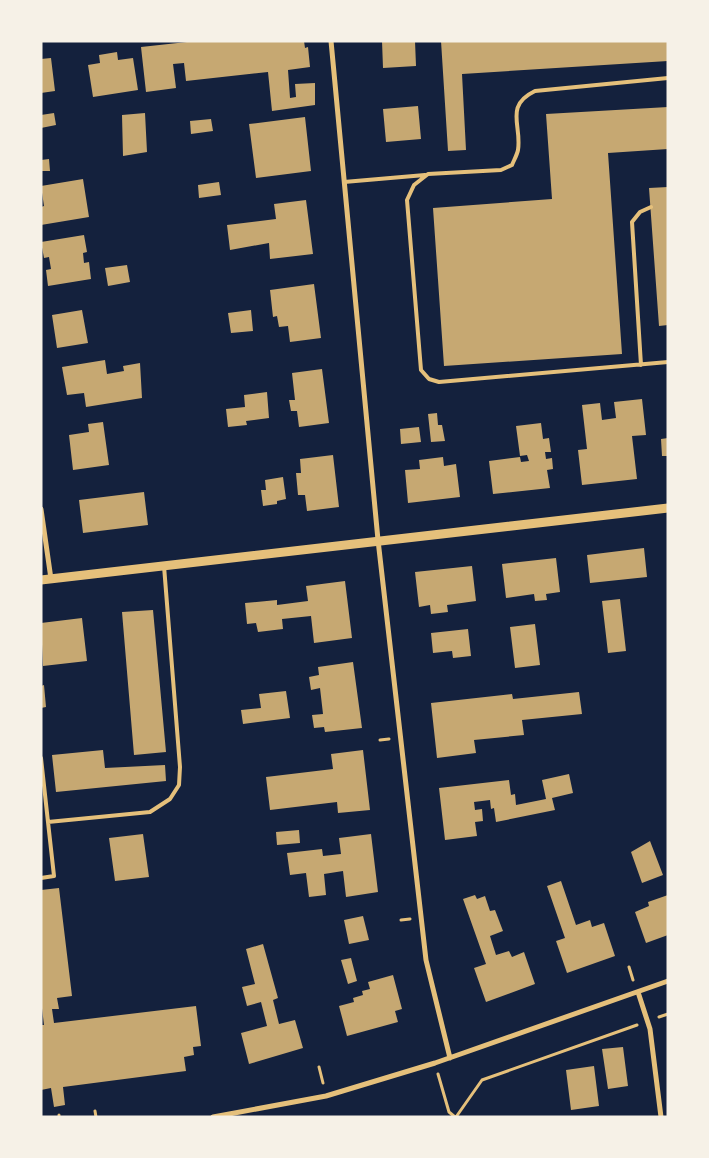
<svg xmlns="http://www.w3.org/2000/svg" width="709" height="1158" font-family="Roboto,sans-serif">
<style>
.building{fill:#c6a872}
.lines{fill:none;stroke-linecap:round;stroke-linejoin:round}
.path{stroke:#e5c07b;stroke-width:3}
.service{stroke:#e5c07b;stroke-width:4}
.minor{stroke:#e5c07b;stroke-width:5}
.tertiary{stroke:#e5c07b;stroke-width:9}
</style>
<rect width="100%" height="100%" fill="#14213d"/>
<path class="building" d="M196,41H304L305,48L308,47L310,67L288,70L290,98L296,97L295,84L315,83V105L272,111L268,72L186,81L184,63L173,64L176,88L146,92L141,47Z
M382,41H415L416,66L383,68Z
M441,41H668V61L462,74L466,150L448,151Z
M117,52L118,60L133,58L138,90L93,97L88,65L100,63L99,55Z
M51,58L55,91L41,93V59Z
M418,106L421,139L386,142L383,109Z
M668,107V149L608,153L622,354L444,366L433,208L552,199L546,114Z
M54,113L56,125L41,128V115Z
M145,113L147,152L123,156L122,115Z
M305,117L311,171L256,178L249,124Z
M211,119L213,131L191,134L190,121Z
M49,159L50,171H41V160Z
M83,179L89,217L41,225V207L44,206L41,186Z
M219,182L221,195L199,198L198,185Z
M668,187V325L659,326L649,188Z
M306,200L313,254L270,259L269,243L230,250L227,225L276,219L274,204Z
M84,235L87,252L83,253L84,263L89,262L91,279L48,286L46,270L51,269L49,257L44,258L41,242Z
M127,265L130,282L108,286L105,268Z
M314,284L321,338L290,342L288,326L279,327L277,316L273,317L270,290Z
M82,310L88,343L57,348L52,315Z
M251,310L253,331L231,333L228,313Z
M105,360L107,374L124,371L123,366L140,363L142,398L86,407L84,393L67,395L62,367Z
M322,369L329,423L299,427L297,411H291L289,400H295L292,373Z
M267,392L269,418L246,421L247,425L228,427L226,409L245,407L244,395Z
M642,399L646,435L632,436L637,479L582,485L578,450L587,449L582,405L600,403L602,420L616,418L614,402Z
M437,413L438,425H442L445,441L431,442L428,414Z
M103,422L109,465L73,470L69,435L89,432L88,424Z
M541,423L543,439L549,438L551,452H545L546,459L552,458L553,469L547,470L550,488L493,494L489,461L520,457L521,462L529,461L527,455L520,456L516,426Z
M419,427L421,442L401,444L400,429Z
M668,438V456H662L661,439Z
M333,455L339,507L307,511L305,495H298L296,473H301L300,459Z
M443,457L444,466L456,464L460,497L408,503L405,470L420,469L419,460Z
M283,477L286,499L277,501V504L263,506L261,490H266L265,480Z
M144,492L148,525L83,533L79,500Z
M644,548L647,577L590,583L587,555Z
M556,558L560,592L546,594L547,600L535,601L534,594L506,598L502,564Z
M472,566L476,601L447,605L448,612L431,614L430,605L419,607L415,572Z
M345,581L352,638L314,643L311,616L282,619L283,629L258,632L256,623L247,624L245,603L277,600V605L308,601L306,586Z
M620,599L626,651L608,653L602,601Z
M153,610L166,752L134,755L122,612Z
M82,618L87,661L43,666L41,623Z
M535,624L540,665L515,668L510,627Z
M468,629L471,656L453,658L452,651L433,653L431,633Z
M353,662L362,728L325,732L324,727L314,728L312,715L323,714L320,688L311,690L309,677L319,675L318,667Z
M44,685L46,707L41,708V686Z
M286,691L290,718L243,724L241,710L261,708L259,694Z
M579,692L582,714L522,720L524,735L474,740L476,753L437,758L431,703L512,694L513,699Z
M103,750L105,768L165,765L166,781L56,792L52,755Z
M363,750L370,810L338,813L337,802L270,810L266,777L333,769L331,754Z
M569,774L573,793L552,798L555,810L496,822L494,808L491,809L490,800L474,802L475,810L482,809L483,821L475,822L477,836L445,840L439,788L509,780L511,795L515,794L516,805L546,799L542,780Z
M299,830L300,843L277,845L276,832Z
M143,834L149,877L115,881L109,838Z
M371,834L378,892L346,897L343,871L324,874L326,895L309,897L306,873L290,875L287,853L322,849L323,856L341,854L339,838Z
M650,841L663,875L642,883L631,852Z
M561,881L576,925L590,920L592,927L604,923L615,956L567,973L556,941L565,938L547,886Z
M59,888L72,996L57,998L59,1009H52L54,1023L196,1006L201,1046L193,1047L194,1055L184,1057L186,1071L63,1087L65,1105L54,1107L51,1088L41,1090V1025H44L41,1000V890Z
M475,895L477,899L485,896L490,911L495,910L503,931L490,936L496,955L509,951L512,957L524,952L535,984L486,1002L474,968L486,964L463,899Z
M668,895V935L646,943L635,912L649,906L648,902Z
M363,916L369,940L349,944L344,920Z
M263,944L278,998L273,1000L279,1024L295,1020L303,1048L249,1064L241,1033L267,1026L261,1002L247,1006L242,987L255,984L246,949Z
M351,958L357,981L348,984L341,960Z
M393,975L402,1009L395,1011L398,1022L347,1036L339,1006L354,1002L353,998L363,995L362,991L370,989L368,982Z
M623,1047L628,1086L608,1089L602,1049Z
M594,1066L599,1106L571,1110L566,1070Z"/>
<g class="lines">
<path class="path" d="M380,740L389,739
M401,920L410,919
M629,967L633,980
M659,1017L668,1014
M319,1067L323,1083
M438,1074L449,1112L455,1117
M95,1111L96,1117
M59,1115V1117
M456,1117L482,1080L637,1025"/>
<path class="service" d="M668,78L535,91C504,106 522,125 518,150C517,155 514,160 512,165L501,170L428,174L414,185L407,200L421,370L429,379L439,382L668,362
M344,182L425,175
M641,365L632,222L640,212L651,207
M41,758L48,822L150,812L170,799L179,785L180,767L164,566
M41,878L54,876L48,822"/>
<path class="minor" d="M331,41L378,540L426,960L450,1058
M41,509L51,579
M638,992L650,1029L661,1117
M213,1117L326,1096L435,1063L668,981"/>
<path class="tertiary" d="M41,580L668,508"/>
</g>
<rect width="709" height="1158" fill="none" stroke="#f6f1e7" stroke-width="85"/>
</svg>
